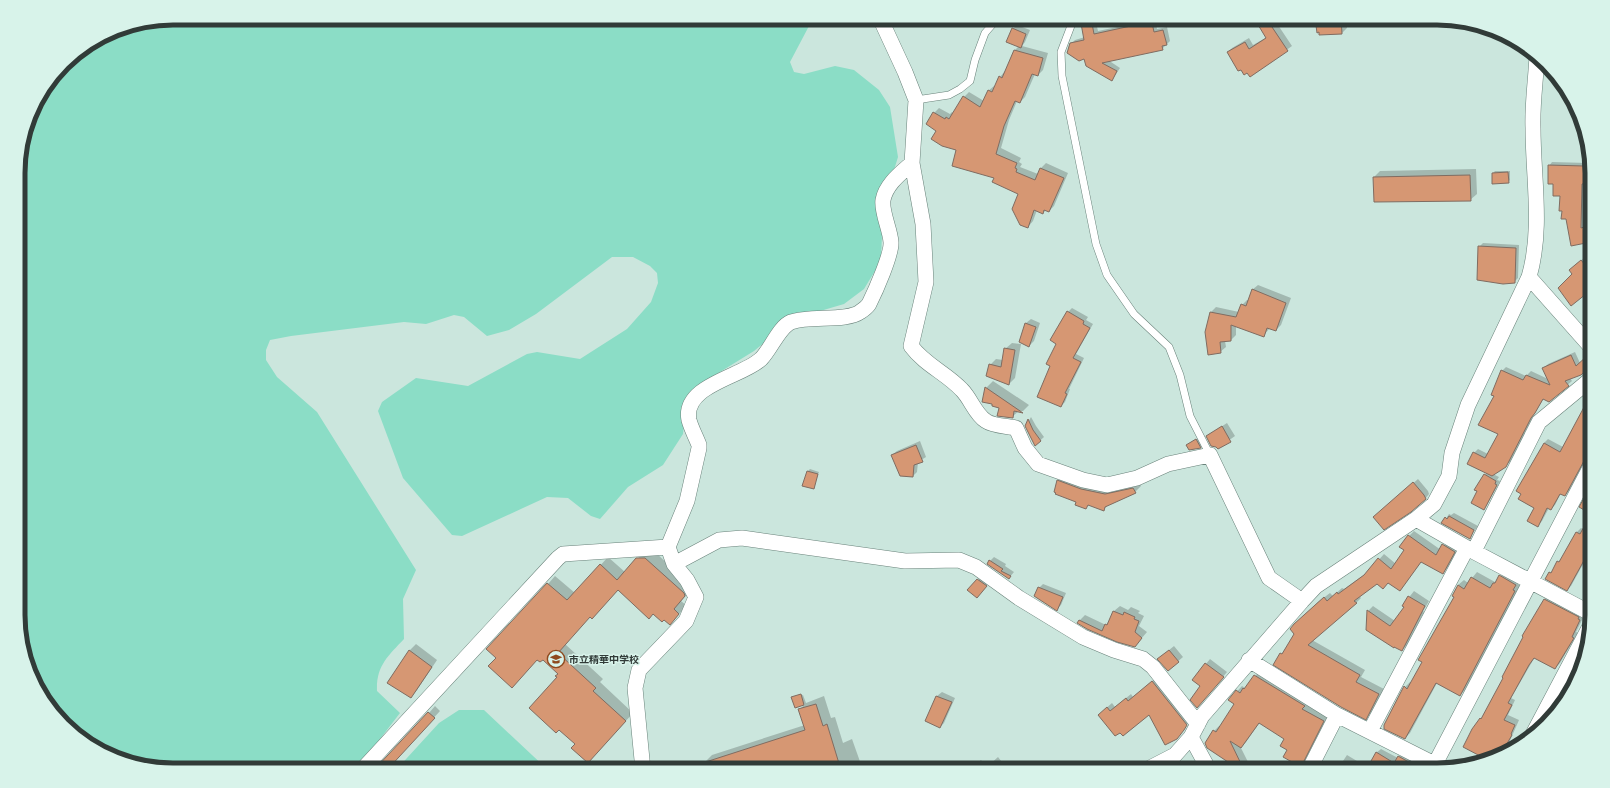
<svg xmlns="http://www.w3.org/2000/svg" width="1610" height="788" font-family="'PT Sans','Noto Sans JP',sans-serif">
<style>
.green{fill:#8bddc6}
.shadow{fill:#0003}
.building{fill:#d69773;stroke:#806c61}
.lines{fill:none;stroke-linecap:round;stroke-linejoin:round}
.lane-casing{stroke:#69827a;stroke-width:8}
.street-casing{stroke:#69827a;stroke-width:16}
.lane{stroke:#fff;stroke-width:7}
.street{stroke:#fff;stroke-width:15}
.labels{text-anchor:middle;stroke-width:3;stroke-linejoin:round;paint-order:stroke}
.poi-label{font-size:10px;font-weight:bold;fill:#313b38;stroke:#d8f3ea;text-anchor:start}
.rim{fill:none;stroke:#313b38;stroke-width:5}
</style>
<rect width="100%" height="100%" fill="#cbe6dd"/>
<path class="green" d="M173,18H819L809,26L790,62L794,72L804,74L835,66L854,70L879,90L890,107L898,157L883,206L881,261L864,289L844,304L793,319L754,351L707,380L685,414L683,434L663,465L628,487L600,519L591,516L568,498L547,497L462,536L452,535L403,478L378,411L382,402L416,378L468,386L527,354L537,352L580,359L627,329L651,302L658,283L657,273L650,266L633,257H612L536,314L509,330L487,336L464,317L454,315L426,324L404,322L291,336L270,340L266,350V360L277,377L317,412L416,570L403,599L404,639C388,656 376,666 377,691L400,713L356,770H173L104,754L50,709L30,674L19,636L18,162L34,104L71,57L114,30Z
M459,710H484L548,770H396L439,723Z"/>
<path class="shadow" d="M1081,18H1095L1098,31L1141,22L1142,18H1155L1157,29L1167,27L1170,41L1162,49L1108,60L1120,68L1112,80L1085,58L1071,44L1075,40L1085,37Z
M1255,18H1276L1278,21L1276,22L1292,46L1250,76L1228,52L1232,48L1249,38L1253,45L1267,37Z
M1316,18H1346L1347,28L1342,33Z
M1017,25L1030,30L1025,42L1022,46L1048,53L1043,70L1038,75L1035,74L1025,97L1020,102L1017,101L1009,120L1001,148L1021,158L1019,162L1022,164L1020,167L1038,174L1041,168L1046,163L1068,173L1054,206L1049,211L1046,210L1043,213L1037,210L1033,221L1028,227L1019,194L957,150L938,131L934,113L939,108L950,114L952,112L954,114L964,97L969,92L984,101L988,91L994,86L995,87L1000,77L1005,71L1014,51L1019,46L1013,29Z
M1552,162L1588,163V165H1591V234H1589V239L1586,242L1563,210L1561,195L1554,184L1549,166Z
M1476,169L1477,194L1470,200L1374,177L1380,171Z
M1495,171H1510V180L1508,182L1493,173Z
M1483,243L1519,245L1518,278L1514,282L1479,247Z
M1588,255L1591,259V289L1572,304L1573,274L1576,264Z
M1258,285L1291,298L1281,325L1276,330L1270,328L1263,336L1236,326V335L1231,340L1225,341L1226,347L1220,352L1211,312L1216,307L1239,312L1242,305L1247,300H1249L1252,290Z
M1072,308L1088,317L1086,320L1093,324L1076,354L1084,358L1069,389H1070L1065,402L1061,406L1051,365L1068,312Z
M1591,316V326L1586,321Z
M1031,319L1040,323L1034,341L1029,346L1020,342L1026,323Z
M1012,343L1021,344L1015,378L1009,384L990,365L996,359L1003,360L1005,349Z
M1575,352L1580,363L1591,353V365L1581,374L1570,378L1572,381L1549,401L1544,398L1535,413L1510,462L1493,474L1499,477L1497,480L1500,481L1487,505L1484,509L1478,491L1475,489L1487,472L1474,453L1478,449L1488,454L1499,433L1495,395L1502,371L1506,367L1526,376L1531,371L1548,379L1544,368L1548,364Z
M993,381L1029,405L1023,411H1019L1012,417L993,403L983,401L986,388Z
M1591,400L1592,448L1569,491L1565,495L1561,493L1555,505L1551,509L1549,508L1542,521L1538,525L1535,507L1522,493L1518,491L1544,443L1548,439L1563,447L1588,404Z
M1031,417L1036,426L1044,437L1035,445L1026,426Z
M1227,423L1235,436L1218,448L1207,436Z
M1198,438L1202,445L1200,447L1187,445Z
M920,441L926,457L918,462L917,472L913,476L892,455L897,451Z
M810,469L819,472L813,488L808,471Z
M1064,475L1140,482L1141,486L1135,492L1109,504L1103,510L1089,505L1086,507L1077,502L1058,481Z
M1418,479L1428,491L1429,494L1425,499L1379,513Z
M1589,495L1592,496V513L1585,499Z
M1454,513L1478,526L1470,537L1443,523L1449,514L1451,515Z
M1592,515V548L1571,586L1567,590L1546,579L1562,558L1577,532L1581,528L1584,530Z
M1414,531L1441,550L1448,540L1460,546L1448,567L1443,573L1422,561L1400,590L1388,582L1377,583L1359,596L1361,598L1356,603L1312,640L1365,670L1361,677L1384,689L1371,713L1366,718L1275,664L1295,634L1291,629L1318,602L1330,593L1333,596L1342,588L1344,589L1368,572L1384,554L1396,564L1405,550L1409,536Z
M653,550L693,588L681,601L687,606L677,616L664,619L618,589L590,616L565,644L603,679L600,682L633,713L596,754L576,744L559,728V674L543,659L497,658L548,584L555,576L575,593L608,557L625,572L645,551Z
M994,557L1006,564L1005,566L1014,572L1009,578L990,561Z
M1505,571L1521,579L1518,584L1520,586L1465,690L1460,695L1437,683L1410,733L1405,738V687L1410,682L1412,683L1455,596L1458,585L1464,580L1468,583L1477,572L1495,582Z
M980,578L988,584L977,597V581Z
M1043,584L1066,593L1061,605L1057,609L1039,588Z
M1414,591L1429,601L1423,611L1424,612L1407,645L1402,650L1367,630L1368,611L1373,606L1395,621L1405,606L1403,605Z
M1549,595L1584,616L1576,632L1578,633L1560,663L1555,668L1535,657L1511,698L1515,700L1508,715L1519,720L1509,743L1517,747L1487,762L1480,763L1483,757L1473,729L1485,714L1545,599Z
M1120,606L1128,610L1131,607L1140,611L1138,613L1144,616L1139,626L1147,632L1135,646L1117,641L1079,621L1085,615L1106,625L1109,621L1114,611Z
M416,644L437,660L417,690L411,697L409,651Z
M1174,646L1183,657L1168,670L1163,655Z
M1210,659L1227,672L1201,703L1202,686L1193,680Z
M1260,670L1328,716L1305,761L1300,766L1288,749L1285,739L1260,722L1246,742L1241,748L1252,770H1222L1232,763L1206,743L1214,731L1219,726L1220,727L1235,704L1229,700L1242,686L1245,688L1249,684Z
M1157,677L1191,719L1176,738L1150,714L1123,735L1104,710L1112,703L1115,707L1131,694L1133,697Z
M942,692L955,698L944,723L940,727L926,721L937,696Z
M803,695L806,703L824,696L831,718L835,717L843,743L852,739L863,770H706L704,763L712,755L805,725L799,710L805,704L795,707L793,697Z
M435,706L440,711L386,770L429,713Z
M1381,749L1398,758L1403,752L1435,770H1359L1364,764L1369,767L1376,753Z
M1347,755L1357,761L1347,770H1337Z
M998,757L1005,766L1003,770H968L981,760L987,767Z"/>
<path class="building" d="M1080,18H1091L1094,34L1140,24L1139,18H1151L1154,32L1163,30L1167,45L1162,46L1163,50L1102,63L1117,71L1112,81L1086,66L1084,59L1079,61L1067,53L1070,43L1084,40Z
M1254,18H1269L1274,26L1272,27L1288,51L1250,77L1247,73L1244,75L1241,70L1238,71L1227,52L1245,42L1249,49L1266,38Z
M1315,18H1341L1342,34L1319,35V32L1317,33Z
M1012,28L1026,34L1021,48L1006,42Z
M1014,50L1043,58L1038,76L1032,74L1020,103L1015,101L1004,126L996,154L1017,163L1015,168L1017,169L1016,172L1035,180L1040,168L1064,178L1049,212L1044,210L1043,214L1034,210L1028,228L1020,225L1012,209L1018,194L992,182L994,178L952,166L956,150L942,146L931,139L936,131L926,124L933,112L945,119L946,117L949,119L963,96L980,107L988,90L992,92L999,76L1002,78Z
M1548,165L1584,166V169H1589V183L1582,184L1581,228L1584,227L1586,243L1571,246L1566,219H1561L1562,211H1559L1560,196H1553V184H1548Z
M1508,172L1509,183L1492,184V173Z
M1470,175L1471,201L1374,202L1373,177Z
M1478,246L1516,248L1515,283L1503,284L1477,280Z
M1581,260L1591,272V290L1571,306L1558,288L1572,274L1569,270Z
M1252,289L1286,303L1276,331L1267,328L1264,337L1231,325V341L1220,342L1221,353L1208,355L1205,332L1210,312L1236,317L1241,304L1246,306Z
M1067,311L1084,321L1083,324L1090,328L1073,358L1081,362L1065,393L1067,394L1061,407L1037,397L1050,366L1046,364L1056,344L1050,340Z
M1025,323L1036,327L1029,347L1019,342Z
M1004,348L1015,350L1009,385L986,376L989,364L1001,367Z
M1571,355L1576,366L1588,355L1591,356V366L1581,375L1565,381L1569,386L1549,402L1543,399L1535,413L1531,418L1506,467L1492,476L1467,464L1473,452L1485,458L1498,434L1478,425L1494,396L1491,395L1501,370L1523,380L1526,375L1550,385L1542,368Z
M985,387L1023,413L1014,411L1013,418L997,416L999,408L992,406V404L982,402Z
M1591,394L1592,446L1565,496L1560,494L1551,510L1547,508L1538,527L1527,521L1534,508L1518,499L1521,494L1516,491L1544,443L1560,452Z
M1028,419L1033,430L1041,441L1035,446L1025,426Z
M1222,426L1231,442L1218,449L1216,447L1211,446L1206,436Z
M1196,439L1201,448L1189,450L1186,445Z
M916,445L923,462L914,465L913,477L900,476L891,455Z
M807,471L818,474L814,489L802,486Z
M1484,474L1496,481L1495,484L1497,485L1484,510L1471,503L1477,491L1474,490Z
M1057,480L1081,489L1105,494L1133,488L1136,493L1105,507L1104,511L1088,505L1086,509L1075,505L1076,502L1055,494L1056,493L1054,492Z
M1413,482L1424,495L1426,499L1411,512L1384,530L1373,517Z
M1584,498L1592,502V546L1567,591L1545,579L1549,572L1551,573L1557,561L1559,562L1576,532L1580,534L1591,514L1579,507Z
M1449,516L1474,530L1470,539L1441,523L1445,517L1447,519Z
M1408,535L1436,555L1442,544L1455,552L1443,574L1421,562L1400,591L1388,583L1383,589L1377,584L1354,601L1357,603L1308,645L1360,675L1356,682L1379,694L1366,720L1341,707L1273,665L1280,653L1282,654L1294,634L1290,629L1294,624L1324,597L1327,601L1337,592L1338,594L1364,575L1378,558L1391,569L1404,550L1399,547Z
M636,558H645L684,593L685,596L674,609L679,614L670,625L664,620L662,622L653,614L649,619L618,590L592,619L590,617L558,653L596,688L593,691L626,721L588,763L571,748L575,744L559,730L556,733L529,708L557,677L555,676L558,674L543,660L540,662L537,660L512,688L488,666L496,658L486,649L547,583L567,600L600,564L617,580Z
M989,560L1003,569L1001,571L1011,576L1009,579L987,564Z
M1499,575L1516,585L1513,590L1515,591L1460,696L1436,683L1405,739L1384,729V725L1404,686L1407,689L1422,662L1418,660L1454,597L1452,596L1458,585L1464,589L1471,577L1490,588L1493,583H1495Z
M977,579L987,586L977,598L967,590Z
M1038,587L1063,597L1057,611L1034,596Z
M1408,596L1425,606L1402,651L1394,647V648L1366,630L1367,610L1390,626L1404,607L1402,606Z
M1544,599L1579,617L1578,619L1580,620L1572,637L1574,638L1555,669L1534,658L1529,665L1508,703L1512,705L1504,720L1515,725L1511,734L1512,735L1505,747L1511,750L1487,762L1478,763L1482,757L1463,747L1472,729L1480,718L1481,719L1503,678L1502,677L1523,637L1522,636Z
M1113,611L1123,615L1124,612L1135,617L1134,619L1139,621L1135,632L1142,638L1135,647L1117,642L1087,629L1077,623L1079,620L1102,631L1105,624L1107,625Z
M409,650L432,667L411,698L387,683Z
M1169,650L1179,662L1168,671L1157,659Z
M1205,663L1224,677L1197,708L1190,700L1200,686L1192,680Z
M1254,675L1305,706L1302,709L1324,721L1301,767L1283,757L1287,750L1280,746L1284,739L1259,723L1241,748L1230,741L1244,770H1240L1207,748L1205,743L1213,730L1216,732L1234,704L1228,700L1236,690L1240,693L1243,688L1244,689Z
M1152,681L1187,725L1184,730L1177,739L1165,745L1149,715L1123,736L1120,733L1115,736L1098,715L1107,707L1110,711L1126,698L1128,701Z
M801,694L804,705L795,708L791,697Z
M936,696L952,702L940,728L925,721Z
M816,704L823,726L827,724L841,770H687V768L805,730L798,709Z
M428,712L435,718L387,770H374Z
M1376,752L1394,763L1398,756L1423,770H1366Z"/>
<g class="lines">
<defs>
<path id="lane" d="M1074,18L1061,52L1062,76L1096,244L1107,275L1134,314L1169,347L1180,375L1190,416L1210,455
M916,100L949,95L960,89L970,81L975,60L985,33L998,18"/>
<path id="street" d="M880,18L905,72L916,100L912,163L923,224L926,282L911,346C925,365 946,373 962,390C971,399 975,414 986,421C993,426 1007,426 1016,428L1025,448L1038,464L1083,480L1107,485L1137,478L1168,464L1210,455L1269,578L1302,601
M1529,277L1591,347
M1416,519L1467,548L1592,614
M1474,551L1539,422L1591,379
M674,564L719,540L742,538L905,561L959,560L976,567L1019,598L1083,637L1114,650L1143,659L1153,667L1198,724
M1249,660L1337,715L1446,770
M1370,731L1467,548
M1532,736L1589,628
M1191,737L1209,770
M1435,764L1592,464
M362,770L558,558L563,554L668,547
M643,770L635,688L639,670L686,621L696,597L687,580L674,564L668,547L687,501L699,448V445C696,437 691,428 689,420C682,385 742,377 761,359C771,349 779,327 791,322C810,315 846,322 860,312C863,310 867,307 869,304C875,292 892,254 891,242C890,229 881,211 883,200C886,184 901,173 912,163
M1146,770L1175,755L1191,737L1202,716L1302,601L1316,586L1416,519L1434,504L1449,476L1452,453L1468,405L1529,277C1543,228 1533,178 1533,128C1532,104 1536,79 1537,55
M1309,770L1337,715"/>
</defs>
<use href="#lane" class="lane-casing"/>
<use href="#street" class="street-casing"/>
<use href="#lane" class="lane"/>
<use href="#street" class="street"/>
</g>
<defs>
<symbol id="school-ring" viewBox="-11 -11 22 22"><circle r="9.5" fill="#d8f3ea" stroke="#8e4a1e" stroke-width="1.5"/><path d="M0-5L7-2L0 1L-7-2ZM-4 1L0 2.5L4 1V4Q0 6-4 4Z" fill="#8e4a1e"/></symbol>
</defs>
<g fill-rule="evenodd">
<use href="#school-ring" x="546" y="649" width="20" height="20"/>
</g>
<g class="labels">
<g class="poi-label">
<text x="569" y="663">市立精華中学校</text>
</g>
</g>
<path d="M0 0H1610V788H0ZM173 25H1437A148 148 0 0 1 1585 173V615A148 148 0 0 1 1437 763H173A148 148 0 0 1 25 615V173A148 148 0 0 1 173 25Z" fill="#d8f3ea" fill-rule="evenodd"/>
<path class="rim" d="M173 25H1437A148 148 0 0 1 1585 173V615A148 148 0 0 1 1437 763H173A148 148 0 0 1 25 615V173A148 148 0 0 1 173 25Z"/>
</svg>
